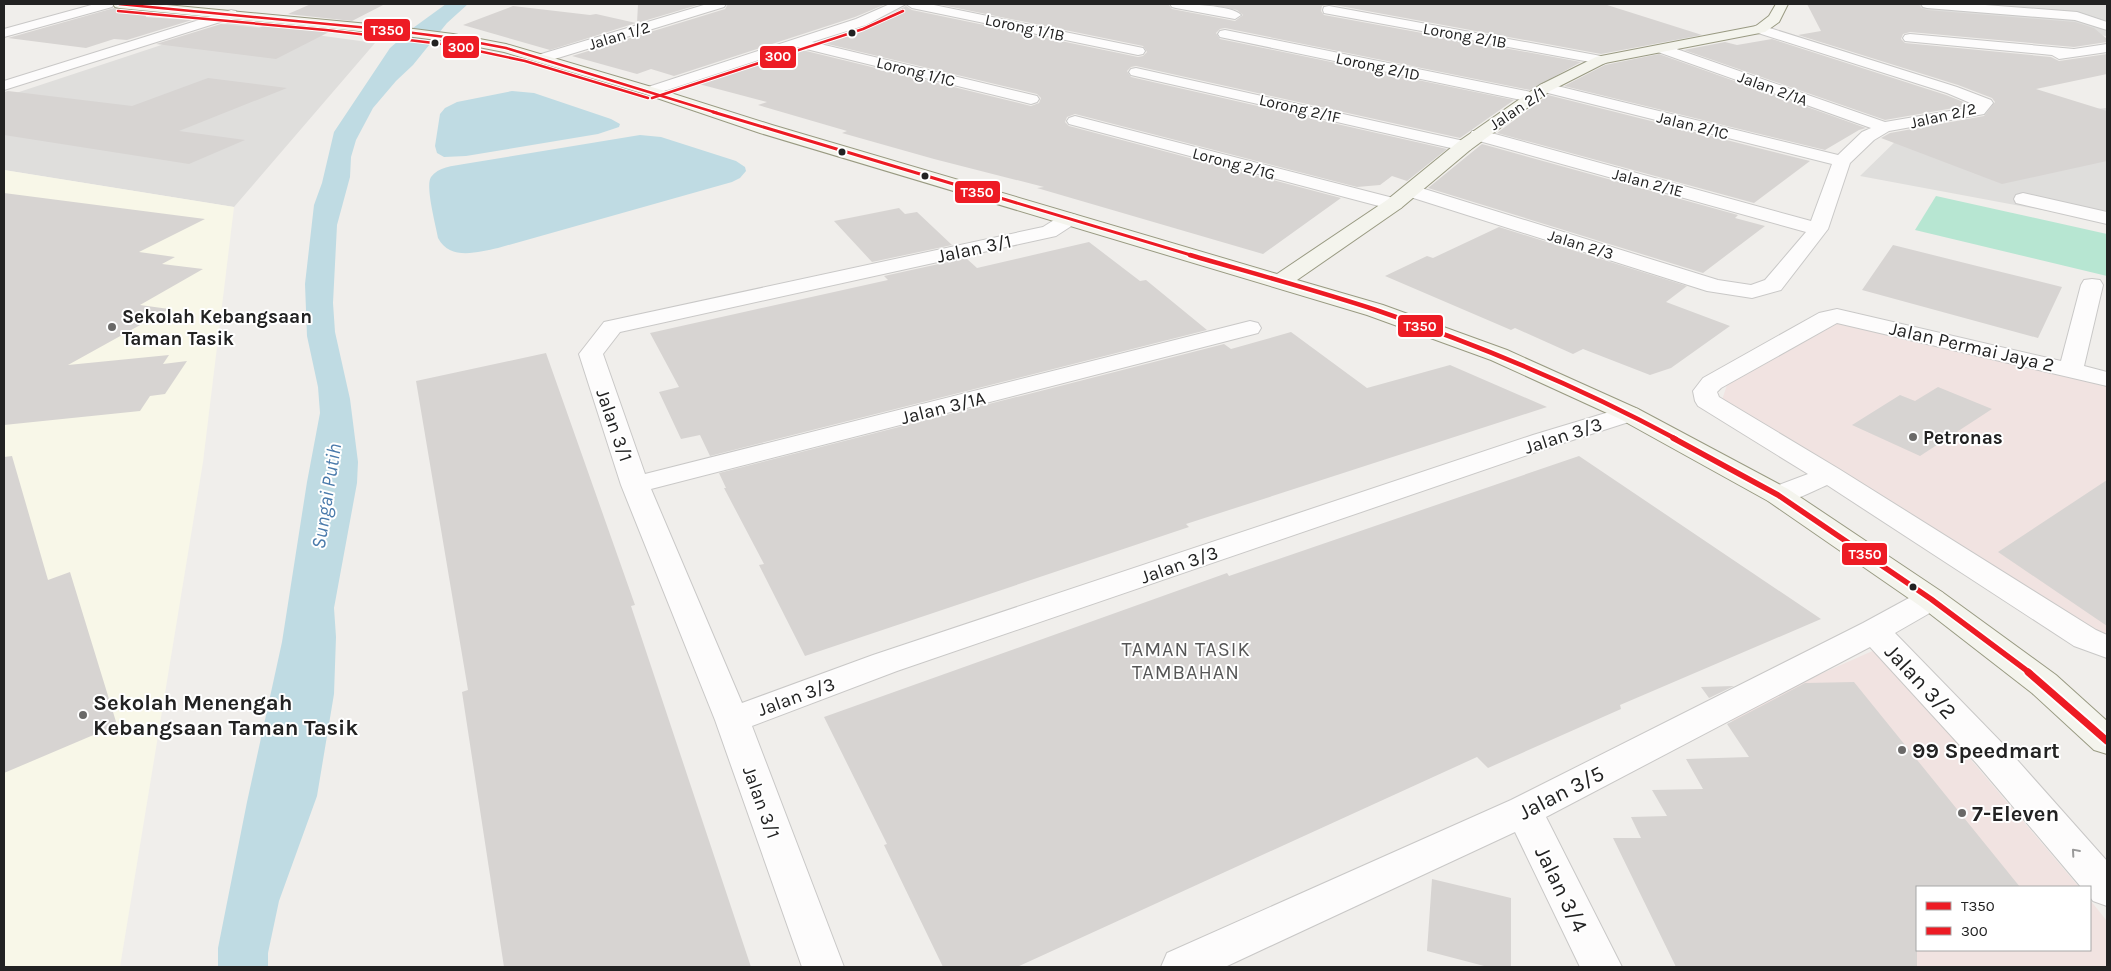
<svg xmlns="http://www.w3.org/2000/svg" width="2111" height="971" font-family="Karla,sans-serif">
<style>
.residential{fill:#dfdedc}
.commercial{fill:#f1e3e1}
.education{fill:#f8f7e8}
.pitch{fill:#b7e6d2}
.water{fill:#bfdbe3}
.building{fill:#d7d4d2}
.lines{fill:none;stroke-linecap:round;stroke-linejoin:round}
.street-casing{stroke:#c9c8c7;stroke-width:2}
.secondary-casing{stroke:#999a82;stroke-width:2}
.street{fill:#fdfcfc;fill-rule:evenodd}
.secondary{fill:#f4f4ed;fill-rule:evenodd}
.bus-1-far4-casing{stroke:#fff;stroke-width:4.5}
.bus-1-far3-casing{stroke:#fff;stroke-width:5.5}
.bus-1-far2-casing{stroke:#fff;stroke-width:8}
.bus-1-far1-casing{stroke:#fff;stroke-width:9}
.bus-1-casing{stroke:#fff;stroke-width:11}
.bus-2-casing{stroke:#fff;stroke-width:4.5}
.bus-1-far4{stroke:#ed1b24;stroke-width:2.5}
.bus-1-far3{stroke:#ed1b24;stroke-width:3}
.bus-1-far2{stroke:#ed1b24;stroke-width:4.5}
.bus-1-far1{stroke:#ed1b24;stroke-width:5.5}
.bus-1{stroke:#ed1b24;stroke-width:7}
.bus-2{stroke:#ed1b24;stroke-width:2.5}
.oneway{stroke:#9a9a9a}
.bus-dot{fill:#222;stroke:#fff;stroke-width:2}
.poi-dot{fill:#6a6968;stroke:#fff;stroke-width:2}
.labels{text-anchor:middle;stroke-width:4;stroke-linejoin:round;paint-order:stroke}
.far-street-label{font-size:16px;fill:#222;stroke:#fff}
.street-label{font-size:19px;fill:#222;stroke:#fff}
.poi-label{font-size:19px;font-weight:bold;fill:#222;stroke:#fff;text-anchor:start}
.water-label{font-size:20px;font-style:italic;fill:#4a7aab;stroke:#fff}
.neighbourhood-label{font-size:20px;letter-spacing:1px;fill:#555;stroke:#fff}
.near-street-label{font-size:22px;fill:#222;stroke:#fff}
.near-poi-label{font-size:22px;font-weight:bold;fill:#222;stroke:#fff;text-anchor:start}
.line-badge{stroke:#fff;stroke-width:2}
.badge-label{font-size:14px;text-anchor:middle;font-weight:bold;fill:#fff}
</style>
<rect width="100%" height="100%" fill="#f0eeeb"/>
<path class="residential" d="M1806,4H2107V36L1809,6Z
M228,23L375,43L234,207L4,170V97Z
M2105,108H2107V222L1860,176L1904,133Z"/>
<path class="commercial" d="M1842,320L2107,385V638L2096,633L1722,400L1727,385Z
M1877,649L2079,887H1917V950H2090V900L2107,921V967H1894L1728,715Z"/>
<path class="education" d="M4,170L234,207L203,462L120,967H4Z"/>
<path class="pitch" d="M1936,196L2107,234V276L1915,230Z"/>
<path class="water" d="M446,4H468L447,23L413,65L396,81L373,108L356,140L351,157L350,177L337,225L333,303L335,332L350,399L358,462L357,483L334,608L336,637L334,694L317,796L279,901L268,953V967H218V948L247,802L282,642L307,482L320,413L318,387L307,336L305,284L314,205L322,183L334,132L390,48L413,28Z
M512,91L534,93L611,119L620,124L619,127L598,134L466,156L444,157L437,153L435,146L440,114L445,108L457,102Z
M640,135L661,137L736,161L745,167L746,171L740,178L732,182L498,248C478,252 450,261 438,238C436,226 425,186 431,177C438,167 453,166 464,164Z"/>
<path class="building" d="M311,4H385L352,21L288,14Z
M638,4H701L637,23Z
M728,4H886L855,17L674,76L651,69L637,74L572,56L725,9Z
M937,4H1168L1172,9L1235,21L1243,15L1237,10L1206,4H1604L1702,35L1601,54L1329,4L1322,6L1321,11L1324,15L1581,62L1530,90L1225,28L1220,29L1216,33L1220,39L1514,100L1460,138L1136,66L1131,67L1127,71L1131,77L1447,149L1407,181L1392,176L1380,185L1357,187L1075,114L1067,117L1065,122L1069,126L1341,198L1263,254L1037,188L1044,187L934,159L842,133L847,131L758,105L767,102L695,83L798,49L1031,106L1039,103L1041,98L1037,94L819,42L867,27L906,6L912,10L1138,57L1143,56L1147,52L1143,46Z
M1807,4H1919L1921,8L1927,10L2075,22L2094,28L2107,39V42L2074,47L1910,32L1903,34L1901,39L1905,43L2051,57L2059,61L2107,54V74L2036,89L2107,111V161L2002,184L1881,138L1890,133L1984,116L1995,102L1992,98L1958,85L1798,35L1821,31Z
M513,6L590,15L596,14L636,23L550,50L463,25Z
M114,8L145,12L146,17L192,20L127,40L114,39L86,48L8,38Z
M221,24L259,28L267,24L333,30L276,59L156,44Z
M1772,39L1946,95L1971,105L1885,120L1684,50L1725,42L1737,45Z
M1659,54L1866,128L1859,130L1825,150L1564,86L1605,65Z
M208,78L287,88L179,131L245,140L189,164L4,135V92L8,91L132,106Z
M1548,95L1810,161L1754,203L1497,133Z
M1482,144L1738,215L1735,218L1765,226L1703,273L1428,188Z
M4,193L205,219L139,252L175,257L162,264L203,269L140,305L169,309L68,365L169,355L163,364L187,361L165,394L150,396L140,411L4,425Z
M899,208L905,214L917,212L952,245L872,262L834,221Z
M1499,227L1687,286L1666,302L1730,326L1671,368L1650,375L1583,349L1573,354L1515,328L1511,330L1385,276L1427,256L1433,258Z
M1089,242L1140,281L1146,280L1207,330L710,456L700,435L681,439L659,392L679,387L650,333L888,280L884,276L966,258L977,268Z
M1893,245L1981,267L2062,287L2038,338L1862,290Z
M1291,332L1367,388L1450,365L1547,407L1186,524L1189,527L805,656L759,565L764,564L724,488H726L719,473L1224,344L1231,349Z
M546,353L635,605L631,606L751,967H504L462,692L468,690L416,381Z
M1938,387L1992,409L1920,456L1852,425L1900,395L1915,401Z
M12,456L48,580L70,572L117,725L4,773V457Z
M1579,456L1821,619L1620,705L1621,709L1488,768L1477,757L1017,967H943L884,845L887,844L824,717L1227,573L1229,576Z
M2107,480V626L1998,552Z
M1854,682L2020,887H1917V967H1676L1613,838H1641L1631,817L1667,816L1652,790L1703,789L1686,759L1749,757L1727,724L1805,683Z
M1734,686L1709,698L1701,687Z
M1432,879L1511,898V967H1488L1427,951Z"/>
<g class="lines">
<defs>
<path id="street" d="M95,4H114L112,7L4,37V29Z
M707,4H726L724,7L548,61H538L536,58L538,55Z
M890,4H929L1138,47L1143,48L1145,51L1143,54L1138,55L912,8L906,4L866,25L812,42L1037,96L1039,99L1037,102L1031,104L798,47L655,94H645L642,91L645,88L856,19Z
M1170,4C1184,4 1233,5 1241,15L1235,19L1176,8L1172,7Z
M1921,4H1972L2077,12L2107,22V30L2075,20L1927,8L1923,7Z
M1329,6L1601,56L1606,57L1608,60L1606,63L1601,64L1324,13L1323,10L1324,7Z
M231,10L236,11L237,14L236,17L4,90V81Z
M1760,25L1957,87L1991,100L1993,103L1984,114L1889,131L1874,140L1850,163L1828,229L1781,290L1752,298L1707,291L1404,195L1402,191L1404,187L1411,185L1418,187L1718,280L1751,285L1765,280L1806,232L1472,139L1470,135L1472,131H1484L1811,221L1832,164L1540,91L1537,88L1540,85L1545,83L1838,155L1862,132L1871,128L1658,52L1656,49L1658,46H1668L1885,122L1973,107L1975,105L1947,93L1755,32L1753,29L1755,26Z
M1225,30L1531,92L1536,94L1539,97L1536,100L1531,102L1220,37L1218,34L1220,31Z
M1910,34L2074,49L2107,44V52L2059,59L2052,55L1905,41L1903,38L1905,35Z
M1136,68L1464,141L1470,142L1473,146L1470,150L1464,151L1131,75L1129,72L1131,69Z
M1075,116L1401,200L1403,204L1401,208L1394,210L1069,124L1067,121L1069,118Z
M2023,193L2107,212V224L2016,203L2014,199L2016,195Z
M1069,213L1076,215L1079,219L1076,223L1056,236L620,332L603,354L645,474L1250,321L1258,323L1261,328L1258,333L651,489L742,703L873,655L1533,435L1629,406L1638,409L1642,414L1638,419L1551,447L897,671L752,726L844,967H802L715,720L621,485L579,354L604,322L1043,227L1062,215Z
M2092,279L2100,280L2103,285L2084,366L2107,372V386L1837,323L1721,388L1717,392L1719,397L1839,469L2096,630L2107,635V658L2074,646L1827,485C1808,493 1788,506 1768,501L1764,495L1768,489L1808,474L1698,406L1695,401L1693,391L1703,378L1819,313L1837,309L2061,361L2081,285L2084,280Z
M1931,589L1942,592L1947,599L1942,606L1895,633L2003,744L2107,861V906L2093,901L2090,897V887H2081L1977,764L1870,647L1546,817L1622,967H1580L1515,832L1225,967H1161L1167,953L1511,800L1863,623L1920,592Z"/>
<path id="secondary" d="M113,4H156L390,26L453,34L506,44L655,88L772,125L1277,274L1387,200L1458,142L1540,85L1596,57L1756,26L1769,16L1776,4H1788L1779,22L1765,32L1605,63L1550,91L1470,150L1401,208L1297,280L1383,305L1507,350L1638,409L1788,489L1942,592L2056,675L2107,721V754L2094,750L2032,693L1920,606L1768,501L1620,419L1491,360L1367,315L760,133L645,94L504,52L453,42L390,34L119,8L115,7Z"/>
</defs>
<use href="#street" class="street-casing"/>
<use href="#secondary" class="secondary-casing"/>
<use href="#street" class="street"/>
<use href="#secondary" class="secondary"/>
<defs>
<path id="bus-1-far4" d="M119,4L390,30L453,38L506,48L717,113"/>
<path id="bus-1-far3" d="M713,112L1194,256"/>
<path id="bus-1-far2" d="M1190,255C1252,273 1315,290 1376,310C1479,345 1580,387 1676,439"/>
<path id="bus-1-far1" d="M1673,438L1778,495L1931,599L2030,673"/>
<path id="bus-1" d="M2028,672L2107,741"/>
<path id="bus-2" d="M118,11L326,30L450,45L525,61L648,98
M652,98L863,29L903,11"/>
</defs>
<use href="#bus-1-far4" class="bus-1-far4-casing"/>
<use href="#bus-1-far3" class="bus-1-far3-casing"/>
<use href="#bus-1-far2" class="bus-1-far2-casing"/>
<use href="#bus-1-far1" class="bus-1-far1-casing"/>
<use href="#bus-1" class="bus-1-casing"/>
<use href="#bus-2" class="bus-2-casing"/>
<use href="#bus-1-far4" class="bus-1-far4"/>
<use href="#bus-1-far3" class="bus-1-far3"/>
<use href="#bus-1-far2" class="bus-1-far2"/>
<use href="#bus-1-far1" class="bus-1-far1"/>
<use href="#bus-1" class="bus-1"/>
<use href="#bus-2" class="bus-2"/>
</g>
<defs><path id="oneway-chevron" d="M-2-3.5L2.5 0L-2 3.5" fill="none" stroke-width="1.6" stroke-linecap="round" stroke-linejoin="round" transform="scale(1.25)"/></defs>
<use class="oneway" href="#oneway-chevron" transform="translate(2075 852) rotate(-131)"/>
<g class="bus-dot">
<circle cx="852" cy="33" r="4.5"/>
<circle cx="435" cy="43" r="4.5"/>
<circle cx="842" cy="152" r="4.5"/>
<circle cx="925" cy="176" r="4.5"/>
<circle cx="1913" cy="587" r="4.5"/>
</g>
<g class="poi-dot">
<circle cx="112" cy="327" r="5"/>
<circle cx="1913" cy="437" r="5"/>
<circle cx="83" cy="715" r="5"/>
<circle cx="1902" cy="750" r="5"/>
<circle cx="1962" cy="813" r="5"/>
</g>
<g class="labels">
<g class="far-street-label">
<text transform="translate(1025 27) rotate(12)" y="6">Lorong 1/1B</text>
<text transform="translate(619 35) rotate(-17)" y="6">Jalan 1/2</text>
<text transform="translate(1465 35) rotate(10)" y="6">Lorong 2/1B</text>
<text transform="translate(1378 66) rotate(12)" y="6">Lorong 2/1D</text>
<text transform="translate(916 71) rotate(14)" y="6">Lorong 1/1C</text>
<text transform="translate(1773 88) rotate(20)" y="6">Jalan 2/1A</text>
<text transform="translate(1300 108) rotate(13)" y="6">Lorong 2/1F</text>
<text transform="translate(1517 108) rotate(-34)" y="6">Jalan 2/1</text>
<text transform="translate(1943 115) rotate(-13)" y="6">Jalan 2/2</text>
<text transform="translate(1693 125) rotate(14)" y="6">Jalan 2/1C</text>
<text transform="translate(1234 163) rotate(15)" y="6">Lorong 2/1G</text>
<text transform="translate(1648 182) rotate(15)" y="6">Jalan 2/1E</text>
<text transform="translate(1581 244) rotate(17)" y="6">Jalan 2/3</text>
</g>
<g class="street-label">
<text transform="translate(974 248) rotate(-12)" y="7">Jalan 3/1</text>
<text transform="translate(1972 346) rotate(13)" y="7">Jalan Permai Jaya 2</text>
<text transform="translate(943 407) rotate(-14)" y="7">Jalan 3/1A</text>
<text transform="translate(615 425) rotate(71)" y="7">Jalan 3/1</text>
<text transform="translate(1563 435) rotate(-18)" y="7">Jalan 3/3</text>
<text transform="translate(1179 564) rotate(-19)" y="7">Jalan 3/3</text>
<text transform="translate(796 696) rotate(-20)" y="7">Jalan 3/3</text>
<text transform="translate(762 802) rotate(70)" y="7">Jalan 3/1</text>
</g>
<g class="poi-label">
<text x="122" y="323">Sekolah Kebangsaan<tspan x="122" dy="22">Taman Tasik</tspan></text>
<text x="1923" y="444">Petronas</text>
</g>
<g class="water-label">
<text transform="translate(326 496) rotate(-81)" y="7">Sungai Putih</text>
</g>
<g class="neighbourhood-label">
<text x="1186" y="656">TAMAN TASIK<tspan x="1186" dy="23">TAMBAHAN</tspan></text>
</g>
<g class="near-street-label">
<text transform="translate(1921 681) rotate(47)" y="8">Jalan 3/2</text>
<text transform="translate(1561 792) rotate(-27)" y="8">Jalan 3/5</text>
<text transform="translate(1562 889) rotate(64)" y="8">Jalan 3/4</text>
</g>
<g class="near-poi-label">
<text x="93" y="710">Sekolah Menengah<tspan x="93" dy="25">Kebangsaan Taman Tasik</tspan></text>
<text x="1912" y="758">99 Speedmart</text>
<text x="1972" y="821">7-Eleven</text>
</g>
</g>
<g class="line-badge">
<rect x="363" y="18" width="48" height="24" rx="5" fill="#ed1b24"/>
<rect x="442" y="35" width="38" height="24" rx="5" fill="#ed1b24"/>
<rect x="759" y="45" width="38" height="24" rx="5" fill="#ed1b24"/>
<rect x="954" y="180" width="47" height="24" rx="5" fill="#ed1b24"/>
<rect x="1397" y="314" width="47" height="24" rx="5" fill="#ed1b24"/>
<rect x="1841" y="542" width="47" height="24" rx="5" fill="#ed1b24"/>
</g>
<g class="badge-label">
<text x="387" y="35">T350</text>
<text x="461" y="52">300</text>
<text x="778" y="61">300</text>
<text x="977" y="197">T350</text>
<text x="1420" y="331">T350</text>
<text x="1865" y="559">T350</text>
</g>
<rect width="2111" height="971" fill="none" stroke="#222222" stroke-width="10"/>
<rect x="1916" y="886" width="175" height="65" fill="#ffffff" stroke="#a7a7a7"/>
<rect x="1926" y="902" width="25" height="8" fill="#ed1b24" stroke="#a7a7a7"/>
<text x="1961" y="911" font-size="15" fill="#222222">T350</text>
<rect x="1926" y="927" width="25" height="8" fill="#ed1b24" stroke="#a7a7a7"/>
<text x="1961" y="936" font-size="15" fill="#222222">300</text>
</svg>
